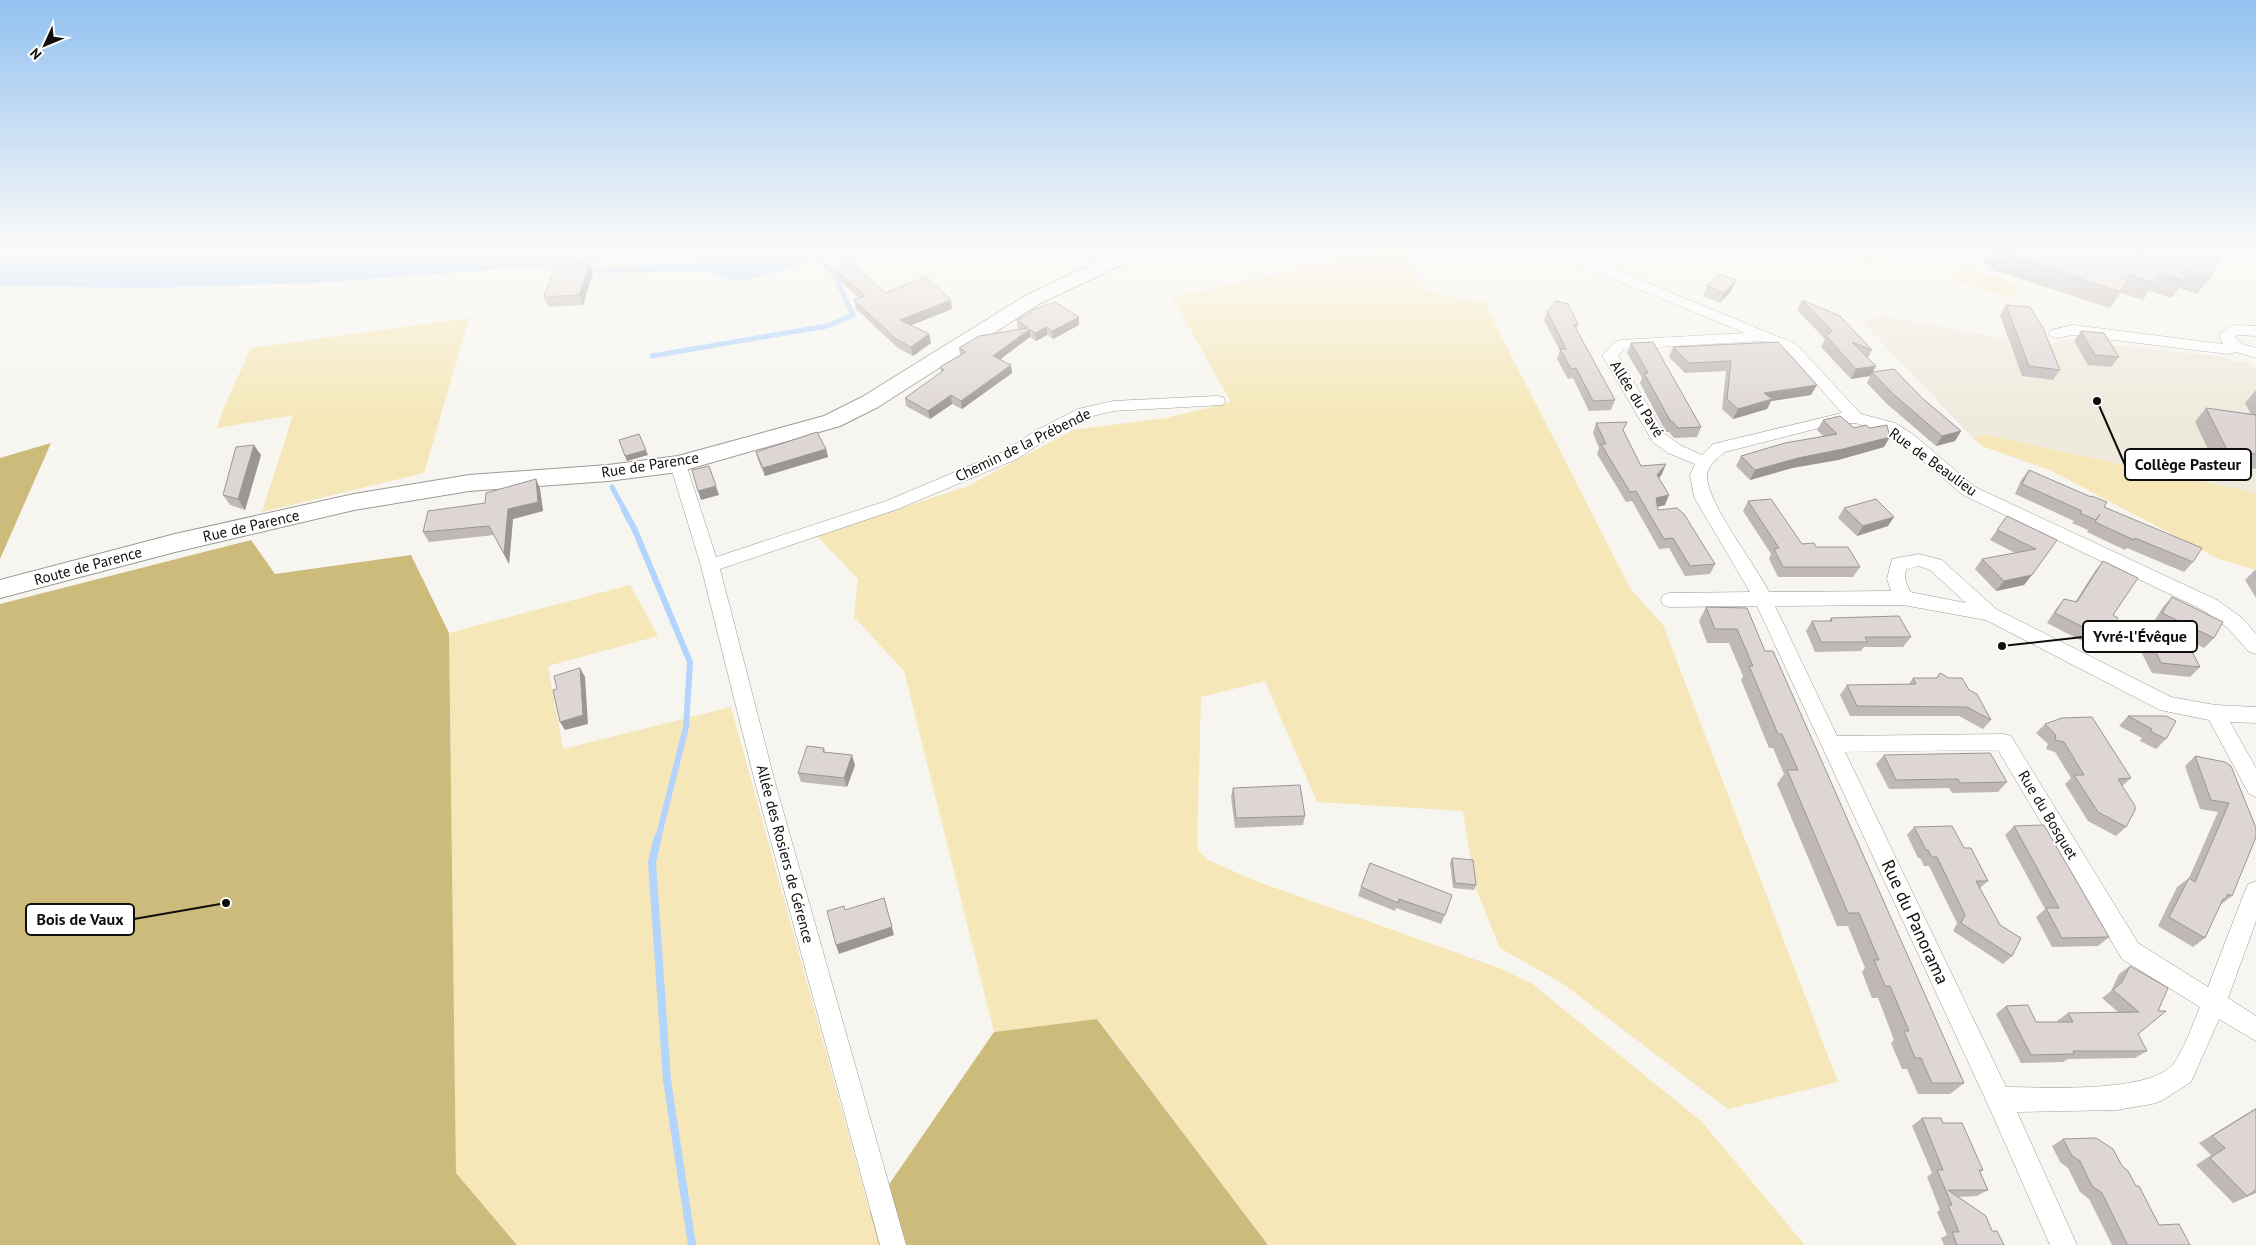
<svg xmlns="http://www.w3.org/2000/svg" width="2256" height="1245" font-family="'PT Sans',sans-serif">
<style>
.built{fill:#eeeadc}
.green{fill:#f5e7b8}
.forest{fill:#cdbb7c}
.water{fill:#b2d4fd}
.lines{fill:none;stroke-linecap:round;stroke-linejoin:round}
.stream-far2{stroke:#b2d4fd;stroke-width:5}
.stream-far1{stroke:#b2d4fd;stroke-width:6}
.stream{stroke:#b2d4fd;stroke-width:8}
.street-casing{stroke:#9c9a95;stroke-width:1}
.secondary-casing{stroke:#9c9a95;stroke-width:2}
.street{fill:#fff;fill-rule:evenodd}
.secondary{fill:#fff;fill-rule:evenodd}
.wall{fill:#bfb8b6}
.shaded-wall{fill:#9b9694}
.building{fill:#ded6d4;stroke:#9b9694}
.labels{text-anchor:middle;stroke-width:4;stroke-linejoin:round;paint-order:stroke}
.street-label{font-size:15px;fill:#100f0d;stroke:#fff}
.near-street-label{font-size:18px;fill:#100f0d;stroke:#fff}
.leader{fill:none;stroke:#100f0d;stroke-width:2}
.callout-dot{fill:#100f0d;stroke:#fff;stroke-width:2}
.callout{fill:#fff;stroke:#100f0d;stroke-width:2}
.callout-label{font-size:16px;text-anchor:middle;font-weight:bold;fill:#100f0d}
</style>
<rect width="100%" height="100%" fill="#f7f5ef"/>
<path class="built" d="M1848,248H1900L1865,265Z
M1882,316L1996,337L2054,344L2058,339L2225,357L2231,361L2249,363L2251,366L2256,367V493L1987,435L1973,438L1862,321Z"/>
<path class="green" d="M1396,248L1429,293L1484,302L1630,588L1663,625L1838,1082L1728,1109L1563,984L1500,948L1475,887L1463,811L1317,802L1265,681L1201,697L1197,849L1208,860L1256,881L1499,968L1531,983L1702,1122L1805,1245H1268L1098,1019L994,1032L904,671L854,617L858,579L817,536L968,486L1073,430L1166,418L1231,402L1172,297Z
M1963,266L2019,285L2012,299L1954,280Z
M469,318L424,473L262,512L293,415L217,428L223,409L251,348Z
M1986,435L2256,493V570L2219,559L2052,471L1982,446L1973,438Z
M630,585L658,636L548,666L563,749L731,707L879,1245H517L456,1173L449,633Z"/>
<path class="forest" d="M51,443L0,559V458Z
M251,540L275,574L411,555L449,633L456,1173L517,1245H0V604Z
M1097,1019L1268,1245H879L870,1212L994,1032Z"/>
<path class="water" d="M0,248H668L568,264L316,283L145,288L0,286Z
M713,248H830L794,267L750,279L734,280L711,272L702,271L599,273V271H595L596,268L704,262Z"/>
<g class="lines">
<path class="stream-far2" d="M652,356L827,326L853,315L834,274L811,251V248
M612,487L625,511"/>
<path class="stream-far1" d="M624,510L634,528L690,662L686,727L658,839"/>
<path class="stream" d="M658,837L652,862L667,1080L692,1245"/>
<defs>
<path id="street" d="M1544,248H1563L1796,344L1861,414L1895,423L1914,435L1975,487L2217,600L2242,618L2256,634V654L2249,652L2228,628L2203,610L1963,495L1902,443L1883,431L1855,423L1835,424L1725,452C1718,458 1707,466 1707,476C1707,503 1755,564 1769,592L1891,591L1887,579L1892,559L1919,554L1942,560L1996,609L2171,697L2215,705L2256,707V723L2230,722L2256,768V797L2249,794L2209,720L2160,710L1986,620L1903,605L1775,606L1837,736L2004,734L2011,736L2138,943L2208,987L2245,891L2248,884L2256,881V921L2228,998L2256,1016V1041L2219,1019L2191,1082L2161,1101L2152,1104L2117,1110L2017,1112L2077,1245H2050L1990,1109L1757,606L1670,607L1663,605L1661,600L1663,595L1670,593L1750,592L1694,497L1690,475L1695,464L1668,453L1653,442L1602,355L1615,342L1620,340L1745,333L1546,251ZM1764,341L1786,350L1842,413L1713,444L1702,455L1680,445L1665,434L1618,356L1624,349ZM1919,566L1930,570L1966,603L1910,592L1905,579L1906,569ZM1998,750L2122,959L2200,1007C2193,1023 2184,1050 2174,1063C2151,1094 2043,1087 2006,1087L1845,752Z
M2073,325L2223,344L2219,335L2230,327L2235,325L2256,326V336L2238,335L2235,337L2242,344L2256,348V358L2236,352L2228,354L2073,335L2056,338L2051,336L2048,333L2051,330Z
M1217,396L1223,397L1225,401L1223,405L1113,411L1089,417L1047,439L1017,459L898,509L720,569L776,786L906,1245H880L756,786L701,566L670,464L672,460L678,458L684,460L686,464L716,557L886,501L1005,451L1035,431L1078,409L1113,401Z"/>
<path id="secondary" d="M1126,248H1151L1148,252L1039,304L878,407L840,426L678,472L608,481L469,491L354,510L175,552L0,598V580L175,534L354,494L469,475L608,465L678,456L824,416L862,397L1025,296Z"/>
</defs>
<use href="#street" class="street-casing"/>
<use href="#secondary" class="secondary-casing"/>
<use href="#street" class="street"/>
<use href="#secondary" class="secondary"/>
</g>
<path class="wall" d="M1992,248H2113L2138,256L2142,248H2222L2210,278L2197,294L2179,288L2172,298L2149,291L2143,300L2120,293L2110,308L1990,269L1991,266L1983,263Z
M590,263L593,273L583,305L548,307L544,297Z
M837,271L885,293L952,309L911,325L929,334L931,343L913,356L898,348L856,309L854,300L859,298L839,280Z
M1707,286L1732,290L1720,303L1703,296Z
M1802,300L1872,350L1868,358L1876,366L1870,376L1851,379L1821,347L1825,339L1797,310Z
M2006,305L2060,370L2053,380L2022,376L2000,315Z
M1030,311L1079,317V325L1053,339L1047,335L1036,341L1030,337L1000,359L1011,365L1012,373L962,409L952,404L930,419L906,406L905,398L941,373L940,367L960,355L959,348L1019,329L1018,328L1017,320L1030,313Z
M1547,311L1578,324L1576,329L1615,400L1611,410L1589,411L1573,378L1568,379L1557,359L1560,351L1544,320Z
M2081,331L2119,357L2111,367L2088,365L2074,341Z
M1778,342L1811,395L1771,401L1767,409L1733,419L1722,409L1726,371L1685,373L1669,357L1673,347Z
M1631,343L1701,427L1697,437L1674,438L1669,432H1666L1640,383L1642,378L1627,353Z
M1872,372L1922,398L1961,431L1955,441L1936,446L1886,403L1867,383Z
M2256,390V469L2215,464L2195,422L2206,408L2251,414L2245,403Z
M1823,420L1854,428L1884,447L1838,460L1792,468L1750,480L1736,466L1741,456L1823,436L1817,430Z
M1596,423L1623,431L1641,466L1662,474L1659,478L1665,505L1658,507V510L1715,564L1710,574L1685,576L1669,548L1659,549L1632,501L1626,502L1597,454L1599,448L1593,433Z
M826,449L828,457L765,476L758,460L756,452Z
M261,455L245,510L230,505L223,495Z
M2029,470L2104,507L2193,562L2184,572L2127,548L2125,550L2087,532L2089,529L2088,530L2072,523L2074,521L2015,494L2021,480Z
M536,479L540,489L543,511L513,519L509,564L494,535L429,542L423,532Z
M1748,501L1802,544L1816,547L1860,567L1853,577H1778L1769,559L1771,554L1743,511Z
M1844,508L1888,526L1857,536L1838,518Z
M2007,516L2057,540L2024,585L1996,591L1975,569L1982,559L2015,553L1990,540Z
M2103,561L2113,615L2107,635L2099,645L2088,640L2086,643L2047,623L2056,609L2064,599L2075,602L2095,571Z
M2255,570H2256V598L2245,580Z
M2172,597L2214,638L2204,648L2153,623L2163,607Z
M1706,607L1747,608L1765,651L1964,1083L1950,1094H1918L1907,1069H1902L1891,1043L1894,1040L1878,998H1872L1862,972L1865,968L1848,926H1837L1777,784L1784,774L1773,748H1769L1741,680L1743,676L1729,643H1707L1699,621Z
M1831,618L1911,637L1903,647H1864L1861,651L1815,652L1806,631L1812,621H1829Z
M2149,638L2200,667L2190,677L2152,673L2139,648Z
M1940,673L1969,690L1991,720L1983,729L1959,716H1850L1840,695L1847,685L1909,684L1913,678H1936Z
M2128,716H2166V739L2156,749L2140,741L2142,738L2119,726Z
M2045,724L2131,778L2122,786L2126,827L2116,836L2088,821L2065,784L2071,778L2055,752L2046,749L2048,744L2036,733Z
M824,748L825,752L855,765L847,787L801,782L798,773Z
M1884,755L2007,782L1998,792L1952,793L1949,788L1889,789L1876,764Z
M2195,756L2231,766L2232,896L2220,905L2205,938L2193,947L2158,926L2177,887L2189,878L2218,812L2200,809L2185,766Z
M1233,788L1305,816L1303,825L1235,828L1231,797Z
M2014,826L2109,937L2098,946L2052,947L2036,917L2045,909L2005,835Z
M1914,827L1964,848L1988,881L1980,888L2012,956L2003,964L1953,931L1957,923L1929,866H1924L1920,858H1918L1907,835Z
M1452,858L1476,885L1474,890L1453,888L1450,863Z
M1370,863L1445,915L1441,924L1396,908L1395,911L1358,896L1361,887Z
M2130,966L2168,988L2138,1034L2147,1051L2135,1058L2068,1059L2063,1062L2021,1063L1996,1014L2006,1006L2036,1022H2058L2057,1021L2068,1013L2118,1012L2102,998L2111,991L2119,974Z
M2256,1108V1193L2233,1203L2196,1165L2211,1155L2199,1143Z
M1922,1118L1943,1123L1983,1170L1980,1172L1988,1190L1977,1196L1958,1197L1992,1231L2004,1245H1944L1941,1238L1947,1235L1937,1212L1940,1210L1927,1177L1932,1173L1912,1126Z
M2063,1139L2122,1166L2136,1186L2159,1225L2190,1245H2112L2089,1199L2080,1192L2068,1168L2060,1162L2052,1146Z"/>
<path class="shaded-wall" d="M590,263L593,273L583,305L579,295Z
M1736,280L1732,290L1720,303L1724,293Z
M951,300L952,309L902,329L900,320Z
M1079,317V325L1053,339L1052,331Z
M1047,327V335L1036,341L1035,333Z
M1030,329V337L994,364L993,356Z
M929,334L931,343L913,356L911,347Z
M1011,365L1012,373L962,409L961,401Z
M1876,366L1870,376L1851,379L1856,369Z
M1817,385L1811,395L1771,401L1767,409L1733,419L1738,409L1764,393Z
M951,395L952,404L930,419L928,411Z
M1961,431L1955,441L1936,446L1942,436Z
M1890,437L1884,447L1838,460L1792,468L1750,480L1755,470L1798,458Z
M254,445L261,455L245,510L238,499Z
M826,449L828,457L765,476L763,468Z
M646,450L648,455L627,461L625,456Z
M1666,464L1662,474L1653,485L1657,475Z
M536,479L540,489L543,511L513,519L509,564L504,554L508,509Z
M716,486L719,495L701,500L698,491Z
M1669,495L1665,505L1652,508L1656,498Z
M1894,517L1888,526L1857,536L1863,526Z
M2032,575L2024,585L1996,591L2004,581Z
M580,668L585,677L588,724L565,730L560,722Z
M852,755L855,765L847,787L844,778Z
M884,898L894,935L839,954L836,945Z"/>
<path class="building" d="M1996,248H2113L2141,257L2145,248H2222L2210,278L2188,271L2184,281L2159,273L2155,283L2129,275L2121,292L2000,252L2001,250Z
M848,259L885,293L926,277L951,300L900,320L929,334L911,347L896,339L854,300L865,296L837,271Z
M590,263L579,295L544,297L555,265Z
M1719,274L1736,280L1724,293L1707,286Z
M1802,300L1840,316L1872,350L1852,342L1876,366L1856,369L1826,336L1832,331Z
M1556,301L1568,304L1578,324L1574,325L1615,400L1593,401L1576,368L1571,369L1560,349H1566L1547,311Z
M1055,302L1079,317L1052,331L1047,327L1035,333L1030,329L993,356L1011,365L961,401L951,395L928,411L905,398L944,370L940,367L966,352L959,348L979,336L1028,328L1017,320L1031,313L1030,311Z
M2006,305L2030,307L2043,328L2060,370L2029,366Z
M2081,331L2104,333L2119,357L2095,355Z
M1653,342L1701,427L1678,428L1673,422H1671L1644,373H1648L1631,343Z
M1778,342L1817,385L1764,393L1772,399L1738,409L1727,399L1731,361L1689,363L1673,347Z
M1894,369L1922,398L1961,431L1942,436L1892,393L1872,372Z
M2206,408L2256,415V454L2227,450Z
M1840,416L1854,428L1866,425L1870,428L1887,425L1890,437L1843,449L1798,458L1755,470L1741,456L1785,443L1837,434L1823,420Z
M1627,422L1623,430L1641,466L1666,464L1657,475L1669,495L1656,498L1658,510L1677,508L1684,514L1715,564L1690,566L1673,538L1664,539L1636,491L1630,492L1601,444H1606L1596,423Z
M817,432L826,449L763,468L756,452Z
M639,434L646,450L625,456L619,440Z
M254,445L238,499L223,495L236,447Z
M709,466L716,486L698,491L692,470Z
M2029,470L2091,497L2092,496L2107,502L2104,507L2202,548L2193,562L2135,538L2134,540L2095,522L2100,514L2096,520L2080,513L2082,511L2022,484Z
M536,479L538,502L508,509L504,554L489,526L423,532L428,511L485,503L486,493Z
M1771,499L1802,544L1814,543L1816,547H1848L1860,567H1783L1774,549L1779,548L1748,501Z
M1876,499L1894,517L1863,526L1844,508Z
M2007,516L2057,540L2032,575L2004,581L1982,559L2036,549L1997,530Z
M2103,561L2138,578L2113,615L2118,618L2107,635L2097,630L2095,633L2055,613L2064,599L2077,602Z
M2172,597L2223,622L2214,638L2162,613Z
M1706,607L1747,608L1765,651H1773L1964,1083H1932L1921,1058H1915L1904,1031H1909L1890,986H1885L1874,960H1879L1859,913H1848L1787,770H1798L1782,734H1778L1749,666H1753L1737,629H1715Z
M1899,616L1911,637H1865L1867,642H1821L1812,621H1832L1831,618Z
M2149,638L2187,642L2200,667L2161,663Z
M580,668L583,715L560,722L553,690L557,689L554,676Z
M1940,673L1949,678H1962L1969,690L1977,694L1991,720L1967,707L1857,706L1847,685L1916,684L1913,678H1937Z
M2128,716H2166L2176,721L2166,739L2150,731L2152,729Z
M2092,717L2131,778L2118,779L2135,806V810L2126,827L2098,812L2074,775H2084L2064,742L2055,740L2056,735L2045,724L2062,718Z
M807,746L824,748L823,752L852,755L844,778L798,773Z
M1990,753L2007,782L1960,783L1958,779L1896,780L1884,755Z
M2195,756L2225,762L2231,766L2256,828V837L2232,896L2228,894L2225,899H2223L2205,938L2169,917L2189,878L2195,882L2229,803L2211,800Z
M1300,785L1305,816L1236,818L1233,788Z
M2044,825L2109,937L2062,938L2046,908H2059L2014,826Z
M1952,826L1964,848H1971L1988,881H1976L2000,925L2021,938L2012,956L1961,923L1965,915L1937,857H1932L1928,850H1926L1914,827Z
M1452,858L1473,860L1476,885L1455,883Z
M1370,863L1452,895L1445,915L1399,899L1398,903L1361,887Z
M884,898L892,927L836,945L827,911L844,906L845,910Z
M2130,966L2168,988L2158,1011H2166L2138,1034L2147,1051H2073L2074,1054L2031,1055L2006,1006L2028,1005L2036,1022H2073L2068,1013L2139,1012L2113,990L2122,982Z
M2256,1109V1190L2247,1196L2210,1158L2225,1148L2212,1136Z
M1922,1118H1941L1943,1123H1962L1983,1170H1979L1988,1190H1948L1986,1216L1992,1231H1997L2004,1245H1957L1952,1232H1959L1948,1205H1952L1937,1170H1943Z
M2096,1138L2113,1149L2122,1166L2128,1171L2136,1186H2139L2159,1225L2179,1224L2190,1245H2127V1244L2102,1193L2092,1186L2080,1161L2072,1156L2063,1139Z"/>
<linearGradient id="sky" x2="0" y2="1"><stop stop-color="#92c1f0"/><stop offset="0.59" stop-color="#fbfaf8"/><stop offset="1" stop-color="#fbfaf8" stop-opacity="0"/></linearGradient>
<rect width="2256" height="422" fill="url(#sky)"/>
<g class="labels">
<g class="street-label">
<text transform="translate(1637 399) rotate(58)" y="5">Allée du Pavé</text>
<text transform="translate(1023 445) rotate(-26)" y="5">Chemin de la Prébende</text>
<text transform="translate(1933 462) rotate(36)" y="5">Rue de Beaulieu</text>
<text transform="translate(650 465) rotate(-9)" y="5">Rue de Parence</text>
<text transform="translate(251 526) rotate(-13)" y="5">Rue de Parence</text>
<text transform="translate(88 566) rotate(-15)" y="5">Route de Parence</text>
<text transform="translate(2048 815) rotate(59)" y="5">Rue du Bosquet</text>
<text transform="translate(785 854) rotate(75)" y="5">Allée des Rosiers de Gérence</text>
</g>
<g class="near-street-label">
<text transform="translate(1915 922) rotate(65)" y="6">Rue du Panorama</text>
</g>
</g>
<path class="leader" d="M2097 401L2125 465M2002 646L2083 637M226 903L134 919"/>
<g class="callout-dot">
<circle cx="2097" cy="401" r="5"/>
<circle cx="2002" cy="646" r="5"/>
<circle cx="226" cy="903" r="5"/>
</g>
<g class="callout">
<rect x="2125" y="449" width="126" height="31" rx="5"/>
<rect x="2083" y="621" width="114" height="31" rx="5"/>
<rect x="26" y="904" width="108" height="31" rx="5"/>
</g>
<g class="callout-label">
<text x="2188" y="470">Collège Pasteur</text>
<text x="2140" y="642">Yvré-l'Évêque</text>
<text x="80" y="925">Bois de Vaux</text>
</g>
<g transform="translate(45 45) rotate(226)" stroke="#ffffff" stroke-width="4" paint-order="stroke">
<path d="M0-4L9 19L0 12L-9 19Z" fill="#100f0d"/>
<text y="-8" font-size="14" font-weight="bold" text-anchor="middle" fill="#100f0d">N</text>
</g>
</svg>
